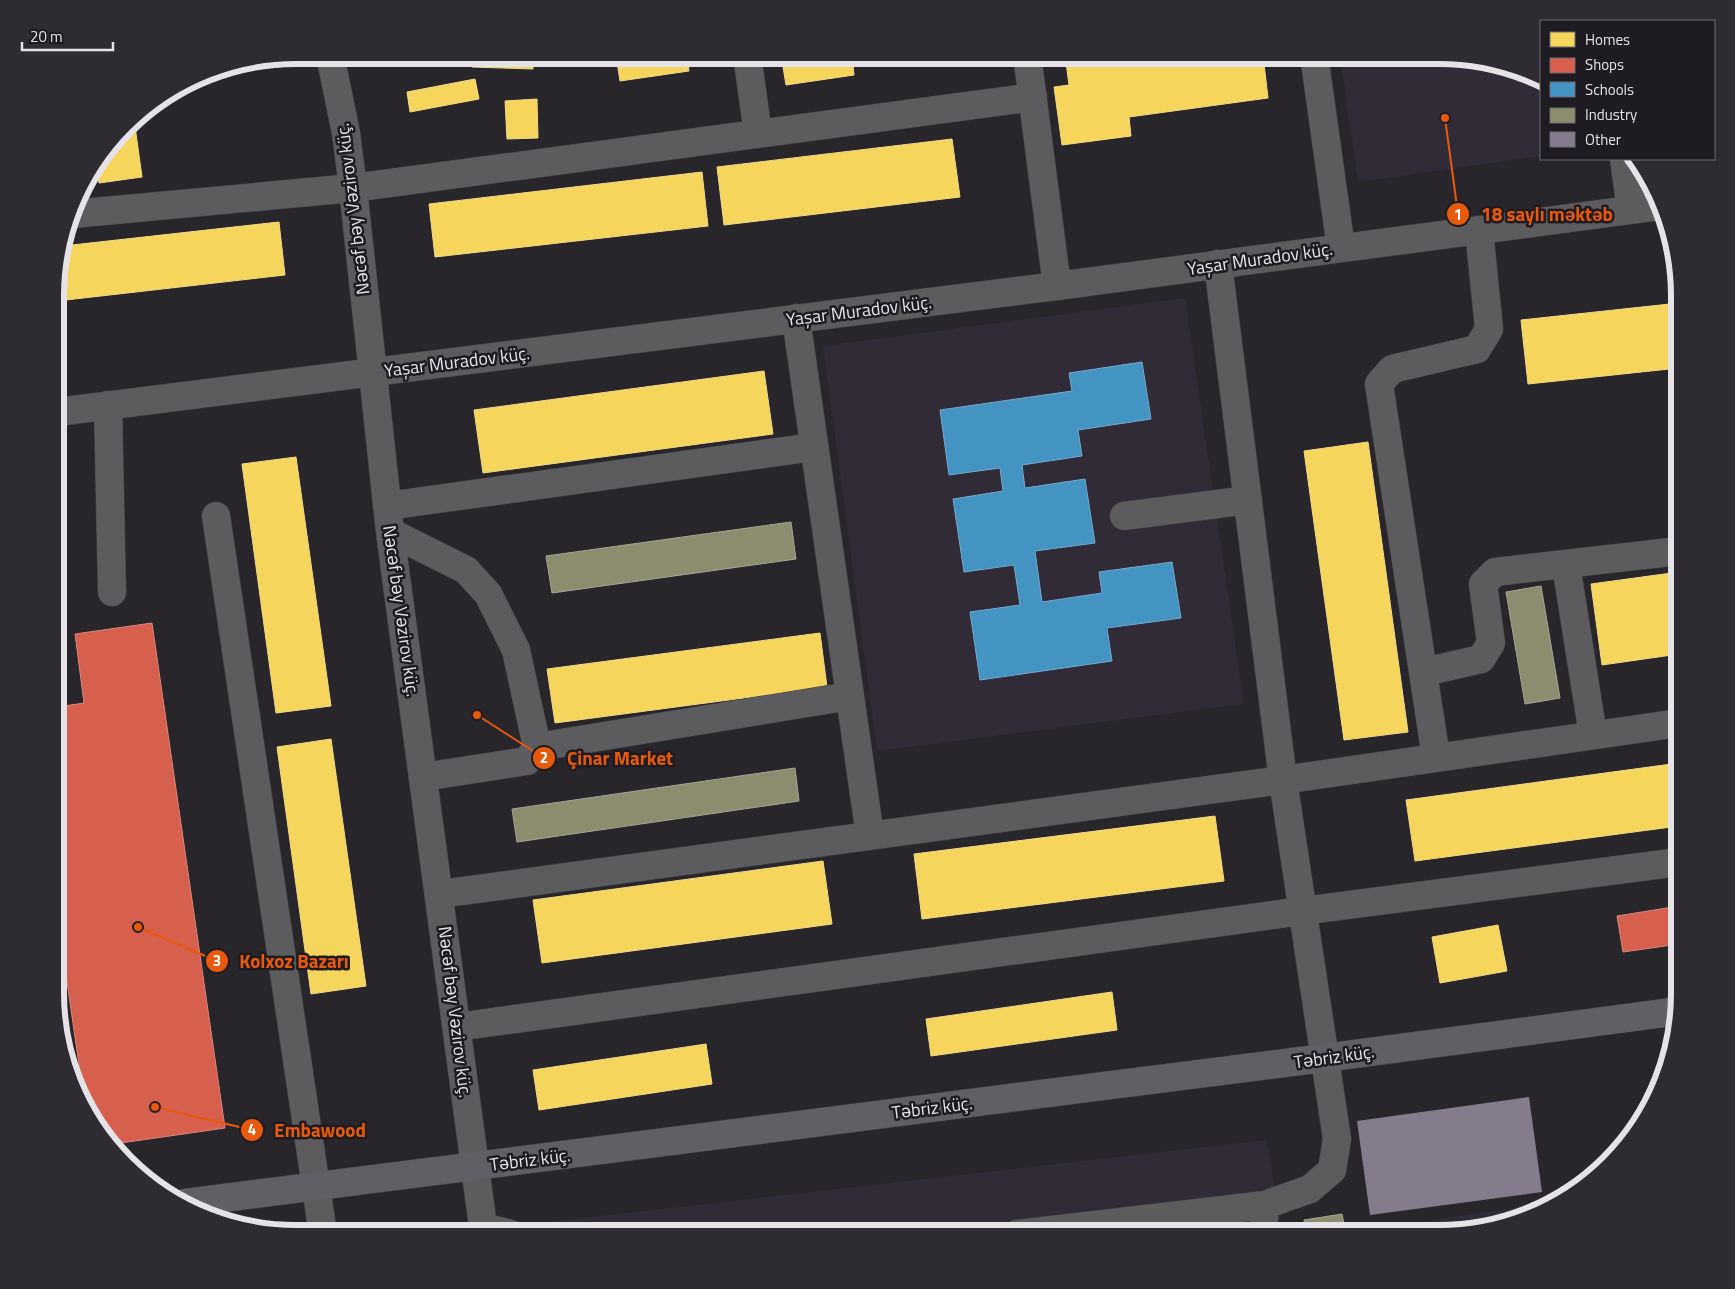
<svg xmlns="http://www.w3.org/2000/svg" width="1735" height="1289" font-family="'Titillium Web',sans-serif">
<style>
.built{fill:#302b36}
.homes{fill:#f6d55c;stroke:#f1d986}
.shops{fill:#d6604d;stroke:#da877c}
.schools{fill:#4393c3;stroke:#74abce}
.industry{fill:#8c8c6e;stroke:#a7a693}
.building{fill:#847c8d}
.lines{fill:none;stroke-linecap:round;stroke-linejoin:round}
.minor-casing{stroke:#434246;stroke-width:29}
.major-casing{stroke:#434246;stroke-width:29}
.minor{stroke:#5c5b5e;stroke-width:28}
.major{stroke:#615e65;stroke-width:28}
.labels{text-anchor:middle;stroke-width:5;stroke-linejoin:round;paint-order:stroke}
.street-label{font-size:18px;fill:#e5e3e8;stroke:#1e1c22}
.rim{fill:none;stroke:#e5e3e8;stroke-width:6}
.leader{fill:none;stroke:#e8590c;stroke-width:2}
.callout-dot{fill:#e8590c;stroke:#1e1c22;stroke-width:2}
.mark-label{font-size:15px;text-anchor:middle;font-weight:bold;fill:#fff}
.callout-label{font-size:19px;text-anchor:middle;font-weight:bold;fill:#e8590c;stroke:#1e1c22;stroke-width:5;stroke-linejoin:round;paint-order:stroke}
</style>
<rect width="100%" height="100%" fill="#28262b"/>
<path class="built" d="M1340,55L1454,56L1531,73L1541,79V156L1358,182Z
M1185,298L1244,704L877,751L823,346Z
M1267,1140L1282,1234H531L530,1224Z
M1556,1201L1546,1209L1439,1234H1344Z"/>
<path class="homes" d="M473,55H533V69L472,67Z
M616,55H687L689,71L620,81Z
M781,55H852L854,75L786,85Z
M1065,55H1263L1268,98L1129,117L1131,136L1062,145L1054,87L1069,85Z
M475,79L479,99L410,112L407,92Z
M537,99L538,138L507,139L505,101Z
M134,119L142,177L99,183L97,167Z
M952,139L960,197L724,225L717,167Z
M702,172L708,226L435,257L429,204Z
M279,222L285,275L57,301V265L63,246Z
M1679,303V368L1528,384L1521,320Z
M764,371L773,434L483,473L474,410Z
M1368,442L1408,732L1344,740L1304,451Z
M296,457L331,706L276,713L242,464Z
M1679,572V654L1602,665L1591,584Z
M820,633L827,687L555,723L547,669Z
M331,739L366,986L311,994L277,747Z
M1679,763V826L1415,861L1406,800Z
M1215,816L1224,881L922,919L914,854Z
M823,861L832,924L542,963L533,900Z
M1498,925L1507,971L1440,983L1432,937Z
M1112,992L1117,1030L931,1056L926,1019Z
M706,1044L712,1084L539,1110L533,1070Z
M441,1229L443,1234H411Z"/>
<path class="shops" d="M152,623L225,1128L114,1144L87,1113L85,1106L57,913V707L84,703L75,634Z
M1679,906V944L1623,952L1617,916Z"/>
<path class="schools" d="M1142,362L1151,419L1078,430L1082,456L1022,465L1025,488L1085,479L1095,543L1035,551L1042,602L1102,593L1099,572L1172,562L1181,618L1107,628L1112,661L980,680L970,612L1020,605L1014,565L964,572L953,499L1003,491L1000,468L949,475L940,410L1072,391L1069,373Z"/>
<path class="industry" d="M791,522L796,559L552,593L546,556Z
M1541,586L1560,698L1525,704L1506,592Z
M795,768L799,801L517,842L512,809Z
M1342,1214L1346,1234H1307L1304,1220Z
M1220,1229L1221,1234H1188Z"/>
<path class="building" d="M1529,1097L1542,1192L1370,1215L1357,1121Z"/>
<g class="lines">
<defs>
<path id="minor" d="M330,55L346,133L353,188L390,532L484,1234
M747,55L758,134
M1027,55L1057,286
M1314,55L1341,248
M1624,159L1631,210
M72,214L353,188L1033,97
M1218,264L1283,780L1337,1139L1332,1170L1310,1189L1265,1205L1263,1234
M796,318L870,836
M108,405L112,592
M57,412L1057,286L1660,206
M387,506L814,447
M216,516L323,1234
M1124,516L1248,500
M390,532L466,570L488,594L516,650L537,747L527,761L423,777
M1566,565L1593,735
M1424,672L1481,659L1491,643L1483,584L1495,572L1679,551
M537,747L850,696
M1436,757L1379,384L1392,369L1477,349L1489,329L1479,230
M440,894L1283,780L1679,723
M457,1027L1302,911L1679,862
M483,1227L511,1234
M1017,1234L1265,1205"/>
<path id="major" d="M185,1203L1324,1058L1679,1011"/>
</defs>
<use href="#minor" class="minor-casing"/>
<use href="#major" class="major-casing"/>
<use href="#minor" class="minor"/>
<use href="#major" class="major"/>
</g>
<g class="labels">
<g class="street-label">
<text transform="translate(353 209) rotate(-97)" y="6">Nəcəf bəy Vəzirov küç.</text>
<text transform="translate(1260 259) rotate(-8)" y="6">Yaşar Muradov küç.</text>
<text transform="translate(859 311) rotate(-7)" y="6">Yaşar Muradov küç.</text>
<text transform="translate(457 362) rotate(-7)" y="6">Yaşar Muradov küç.</text>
<text transform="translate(401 611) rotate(82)" y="6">Nəcəf bəy Vəzirov küç.</text>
<text transform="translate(455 1012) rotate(83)" y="6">Nəcəf bəy Vəzirov küç.</text>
<text transform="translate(1334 1057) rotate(-8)" y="6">Təbriz küç.</text>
<text transform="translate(932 1108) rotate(-7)" y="6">Təbriz küç.</text>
<text transform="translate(530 1160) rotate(-7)" y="6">Təbriz küç.</text>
</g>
</g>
<path d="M0 0H1735V1289H0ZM296 64H1439A232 232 0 0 1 1671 296V993A232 232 0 0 1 1439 1225H296A232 232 0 0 1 64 993V296A232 232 0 0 1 296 64Z" fill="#2e2c32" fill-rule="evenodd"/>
<path class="rim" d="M296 64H1439A232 232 0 0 1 1671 296V993A232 232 0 0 1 1439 1225H296A232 232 0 0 1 64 993V296A232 232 0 0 1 296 64Z"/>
<path class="leader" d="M1445 118L1458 214M477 715L544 758M138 927L217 961M155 1107L252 1130"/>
<g class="callout-dot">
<circle cx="1445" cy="118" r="5"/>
<circle cx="477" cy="715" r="5"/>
<circle cx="138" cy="927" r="5"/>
<circle cx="155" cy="1107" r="5"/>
<circle cx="1458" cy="214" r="12"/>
<circle cx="544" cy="758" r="12"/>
<circle cx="217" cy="961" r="12"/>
<circle cx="252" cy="1130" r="12"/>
</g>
<g class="mark-label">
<text x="1458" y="220">1</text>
<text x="544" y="763">2</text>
<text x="217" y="966">3</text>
<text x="252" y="1135">4</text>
</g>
<g class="callout-label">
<text x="1547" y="221">18 saylı məktəb</text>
<text x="620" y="765">Çinar Market</text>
<text x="294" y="968">Kolxoz Bazarı</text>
<text x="320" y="1137">Embawood</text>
</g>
<rect x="1540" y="20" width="175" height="140" fill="#1e1c22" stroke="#6e6c71"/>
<rect x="1550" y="32" width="25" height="15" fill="#f6d55c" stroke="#6e6c71"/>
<text x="1585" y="45" font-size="15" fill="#e5e3e8">Homes</text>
<rect x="1550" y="58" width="25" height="15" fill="#d6604d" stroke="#6e6c71"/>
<text x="1585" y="70" font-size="15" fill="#e5e3e8">Shops</text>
<rect x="1550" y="82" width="25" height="15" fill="#4393c3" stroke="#6e6c71"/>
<text x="1585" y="95" font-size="15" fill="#e5e3e8">Schools</text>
<rect x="1550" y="108" width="25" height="15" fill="#8c8c6e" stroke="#6e6c71"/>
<text x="1585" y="120" font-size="15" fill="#e5e3e8">Industry</text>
<rect x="1550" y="132" width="25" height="15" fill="#847c8d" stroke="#6e6c71"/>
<text x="1585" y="145" font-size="15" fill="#e5e3e8">Other</text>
<path d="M22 42v8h91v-8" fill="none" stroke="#e5e3e8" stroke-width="2.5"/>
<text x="30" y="42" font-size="15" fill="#e5e3e8" stroke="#1e1c22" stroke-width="4" paint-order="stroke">20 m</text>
</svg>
